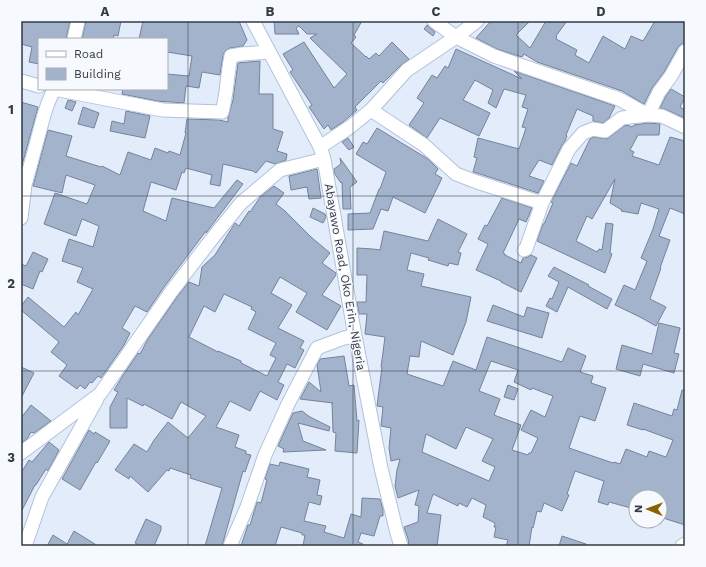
<svg xmlns="http://www.w3.org/2000/svg" width="706" height="567" font-family="'Work Sans',sans-serif">
<style>
.building{fill:#a3b3cb;stroke:#75839a;fill-rule:evenodd}
.lines{fill:none;stroke-linecap:round;stroke-linejoin:round}
.minor-casing{stroke:#b2c2da;stroke-width:15}
.minor{stroke:#fff;stroke-width:13}
.grid{fill:none;stroke:#353b45;stroke-width:1;stroke-opacity:0.55}
.labels{text-anchor:middle;stroke-width:3;stroke-linejoin:round;paint-order:stroke}
.street-label{font-size:12px;fill:#353b45;stroke:#f6f9fe}
.neatline{fill:none;stroke:#353b45;stroke-width:1.5}
.grid-label{font-size:13px;text-anchor:middle;font-weight:bold;fill:#353b45}
</style>
<rect width="100%" height="100%" fill="#e2ecfb"/>
<path class="building" d="M21,21H70L66,39H39V64L29,62L32,47L21,44Z
M86,21H121L118,36L114,35L113,39H82Z
M143,21H239L247,40L243,46L230,48L225,51L223,55L220,75L202,72L199,88L186,86L184,103L157,101L122,94L123,89H167V74L189,76L192,56L167,52V39H139Z
M274,21H362L354,35L356,37L351,43L366,57V56L369,59L376,53L379,56L392,42L409,59L401,65L383,83L381,81L355,107L357,110L343,122L331,130L328,125L324,129L309,107L312,105L290,72L293,70L283,54L304,42L334,88L347,74L310,38L317,34H307L299,26L296,28L299,34H275Z
M491,21H530L516,35L530,48L546,21H567L556,36L557,37L556,39L577,50L575,55L589,63L603,36L625,49L631,36L643,41L655,21H685V43L681,44L678,47L664,72L652,88L644,104L622,91L537,62L524,54L522,57L497,49L478,39L476,38Z
M427,25L435,32L433,36L424,29Z
M456,49L522,79L514,71L615,106L609,118L603,123L593,121V116L577,109L566,135L567,136L565,141L562,145L552,165L539,160L529,176L544,181L538,193L480,174L473,172L477,158L474,157L478,138L519,149L526,128L522,127L528,109L522,107L526,95L504,89L496,108L488,103L493,90L475,80L463,100L490,113L479,136L440,118L427,138L409,125L424,103L417,98L432,75L437,78L445,66L448,68Z
M260,61L259,94H273V129L283,132L277,151L287,154L286,160L275,164L266,161L256,173L253,171L223,164L220,186L210,184L212,175L186,168L184,173L182,172L176,190L151,182L143,211L166,221L172,198L214,208L237,180L243,184L206,233V231L164,287L147,312L135,306L122,328L130,333L124,345L101,378L98,376L92,383L90,382L85,389L80,385L77,389L59,376L67,365L51,352L59,342L21,310V306L28,297L64,327L76,312L78,315L93,289L77,282L83,268L62,261L69,239L93,247L99,226L82,219L76,236L44,224L55,193L87,204L95,185L66,175L62,193L33,186L48,130L72,136L66,156L101,167L102,166L120,175L128,152L151,160L155,148L168,153L169,151L180,155L186,133H185L187,119L219,120L228,122V117L233,100L238,63Z
M671,89L685,97L680,107L685,110V118L665,109L660,108L666,96Z
M68,100L76,102L72,111L65,108Z
M21,102L38,107L21,169Z
M83,107L99,113L94,128L78,124Z
M126,111L150,116L145,138L110,131L112,121L124,124Z
M648,123L660,124L659,135H638L630,150L634,152L632,156L659,165L670,137L685,141V214L670,208L659,236L670,240L660,268H661L650,299L666,307L656,326L640,317L615,305L624,285L635,290L647,261L641,258L653,229L659,209L641,203L638,214L621,211L622,210L610,203L615,179L592,219L587,216L576,241L597,252L599,249L602,250L606,223L613,224L610,253L612,254L605,273L537,241L543,224H544L553,203L551,202L571,163L577,166L590,139L594,137L607,139L624,126L627,125L632,127L634,125Z
M377,128L428,159L438,169L435,174L442,178L425,213L393,197L388,211L381,209L373,229L348,230V214L370,213L379,189H380L386,172L356,154L363,142L367,144Z
M348,138L354,147L349,150L342,142Z
M340,158L357,182L350,187L351,209H343L342,182L341,183L334,173V169L341,164Z
M317,169L321,198L309,199L307,187L291,190L289,176Z
M274,186L284,193L276,204L285,211L311,237L330,253L322,263L336,273V275L322,295L341,306L327,330L296,312L307,293L280,277L271,293L292,305L278,328L304,341L300,348L304,350L295,368L287,364L278,382L284,385L277,400L260,391L250,411L230,401L216,427L239,435L235,447L246,451V454L251,455L245,472L243,471L222,546H205L222,488L190,478L191,475L170,468L169,471L167,470L148,492L130,476L129,479L115,470L134,444L147,452L154,440L168,422L188,438L206,416L181,402L172,419L144,404L143,406L127,398V428H110V407L118,392L114,390L122,377L138,353L140,354L148,339L177,297L189,282L199,286L202,267L215,255L235,223L239,226L249,211L250,212L261,196ZM224,294L252,307L251,309L256,312L248,329L276,343L270,355L276,358L267,376L241,363V361L218,351V352L189,337L204,306L215,312Z
M502,198L532,208L526,222L519,219L503,253L505,254V255L521,263L523,258L528,257L531,255L537,258L521,292L501,282V281L476,270L488,244L478,239L485,225L487,226Z
M313,208L325,214L326,217L323,223L310,217Z
M438,219L467,234L458,252L461,253L458,265L449,263L448,266L428,260L429,258L411,253L407,270L424,274L421,286L471,297L466,322L453,355L421,341L419,357L410,356L407,374L443,386L453,361L476,370L487,337L562,362L568,348L586,356L580,372L593,376L591,383L606,388L595,421L580,416L569,448L613,463L614,462L620,464L626,449L647,457L649,451L666,457L673,440L643,429V430L627,425L634,403L672,416L674,409L677,410L682,390H685V525L660,517V497H634L631,508L609,502L608,505L598,502L604,481L575,471L567,494L569,495L562,511L544,503L541,512L537,511L533,528L532,527L529,546H506L508,540L494,537L496,527H494L495,523L483,517L486,505L472,498L467,507L459,503L458,506L433,494L427,513L441,515L437,546H409L408,539L404,527L418,522L419,506L415,505L419,490L398,498L395,486L397,470L400,459L391,461L389,448L391,428L381,426L383,407L377,406L382,367H381L385,337L365,334L367,314H359L357,302H366L367,275H357V248L373,249L380,250L384,231L428,241ZM491,361L518,370L514,382L531,390L532,388L553,396L545,417L531,410L521,430L538,438L531,453H529L528,455L512,450L521,425L494,415L500,399L479,391ZM466,427L493,439L482,461L495,467L489,481L422,452L426,434L456,449Z
M33,252L48,259L42,272L40,271L33,289L21,284V264L26,266Z
M554,267L589,285L588,286L612,299L607,309L568,287L557,312L546,306L550,298L552,299L559,282L548,276Z
M493,305L524,317L527,307L549,313L542,338L487,321Z
M659,323L680,328L674,353L679,354L674,373L643,364L640,376L616,369L622,345L652,354Z
M344,356L349,386L354,385L357,421L359,420L357,453L335,451L336,433L333,432L332,403H333L300,399L309,382L321,392L317,365L320,359Z
M21,367L34,373L21,398Z
M508,385L518,389L514,400L504,397Z
M31,405L51,421L34,433L31,432L27,439L21,443V418Z
M302,411L310,417L330,427L329,431L298,423L303,441L326,450L283,452L284,449L278,446L293,413Z
M89,430L94,434L95,432L110,441L97,463L96,462L80,490L62,479Z
M49,442L59,450L48,471L46,469L36,485H35L21,512V473L29,460L32,462Z
M280,462L309,469L307,477L320,480L317,495L322,496L320,505L309,502L304,521L326,526L324,532L344,538L351,514L361,517L362,498L380,499L383,510V516H380L374,536L361,533L358,542L363,544L362,546H303L305,535H302V533L281,527L275,546H241L248,525H250L257,502L261,503L267,480L265,479L270,464L279,466Z
M146,519L161,526V530L154,546H141L135,543Z
M74,531L98,546H47L53,535L67,544Z
M562,536L586,544L585,546H559Z"/>
<g class="lines">
<defs>
<path id="minor" d="M253,21L320,147L324,159L355,336L381,468L397,533L401,546
M434,21L456,37L494,56L619,99L648,115L662,116L685,127
M74,39L78,21
M21,81L39,86
M54,89L163,110L222,112C227,94 227,75 231,56L242,54L269,52
M371,110L424,145L456,174L477,182L542,203
M320,147L350,127L371,110L407,70L456,37L477,21
M21,218L25,185L44,115L48,103L54,89
M524,250L526,249L542,203L569,149L583,133L593,129L605,131L622,118L648,115L659,92L671,76L685,51
M21,453L100,394L171,292L211,240L241,203L280,170L324,159
M25,546L42,497L97,399
M230,546L247,507L265,455L288,404L317,348L344,338L355,336
M682,546L685,544"/>
</defs>
<use href="#minor" class="minor-casing"/>
<use href="#minor" class="minor"/>
</g>
<path class="grid" d="M188,21V546M353,21V546M518,21V546M21,196H685M21,371H685"/>
<g class="labels">
<g class="street-label">
<text transform="translate(345 277) rotate(80)" y="4">Abayawo Road, Oko Erin, Nigeria</text>
</g>
</g>
<rect width="706" height="567" fill="none" stroke="#f6f9fe" stroke-width="44"/>
<rect x="38" y="38" width="130" height="52" fill="#f6f9fe" stroke="#a9adb4"/>
<rect x="46" y="51" width="20" height="6" fill="#ffffff" stroke="#a9adb4"/>
<text x="74" y="58" font-size="12" fill="#353b45">Road</text>
<rect x="46" y="68" width="20" height="12" fill="#a3b3cb" stroke="#a9adb4"/>
<text x="74" y="78" font-size="12" fill="#353b45">Building</text>
<g transform="translate(648 509) rotate(271)"><circle r="19" fill="#f6f9fe" stroke="#a9adb4"/>
<path d="M0-3L7 15L0 10L-7 15Z" fill="#8a6101"/>
<text y="-6" font-size="11" font-weight="bold" text-anchor="middle" fill="#353b45">N</text>
</g>
<rect x="22" y="22" width="662" height="523" class="neatline"/>
<g class="grid-label">
<text x="105" y="16">A</text>
<text x="270" y="16">B</text>
<text x="436" y="16">C</text>
<text x="601" y="16">D</text>
<text x="11" y="114">1</text>
<text x="11" y="288">2</text>
<text x="11" y="462">3</text>
</g>
</svg>
